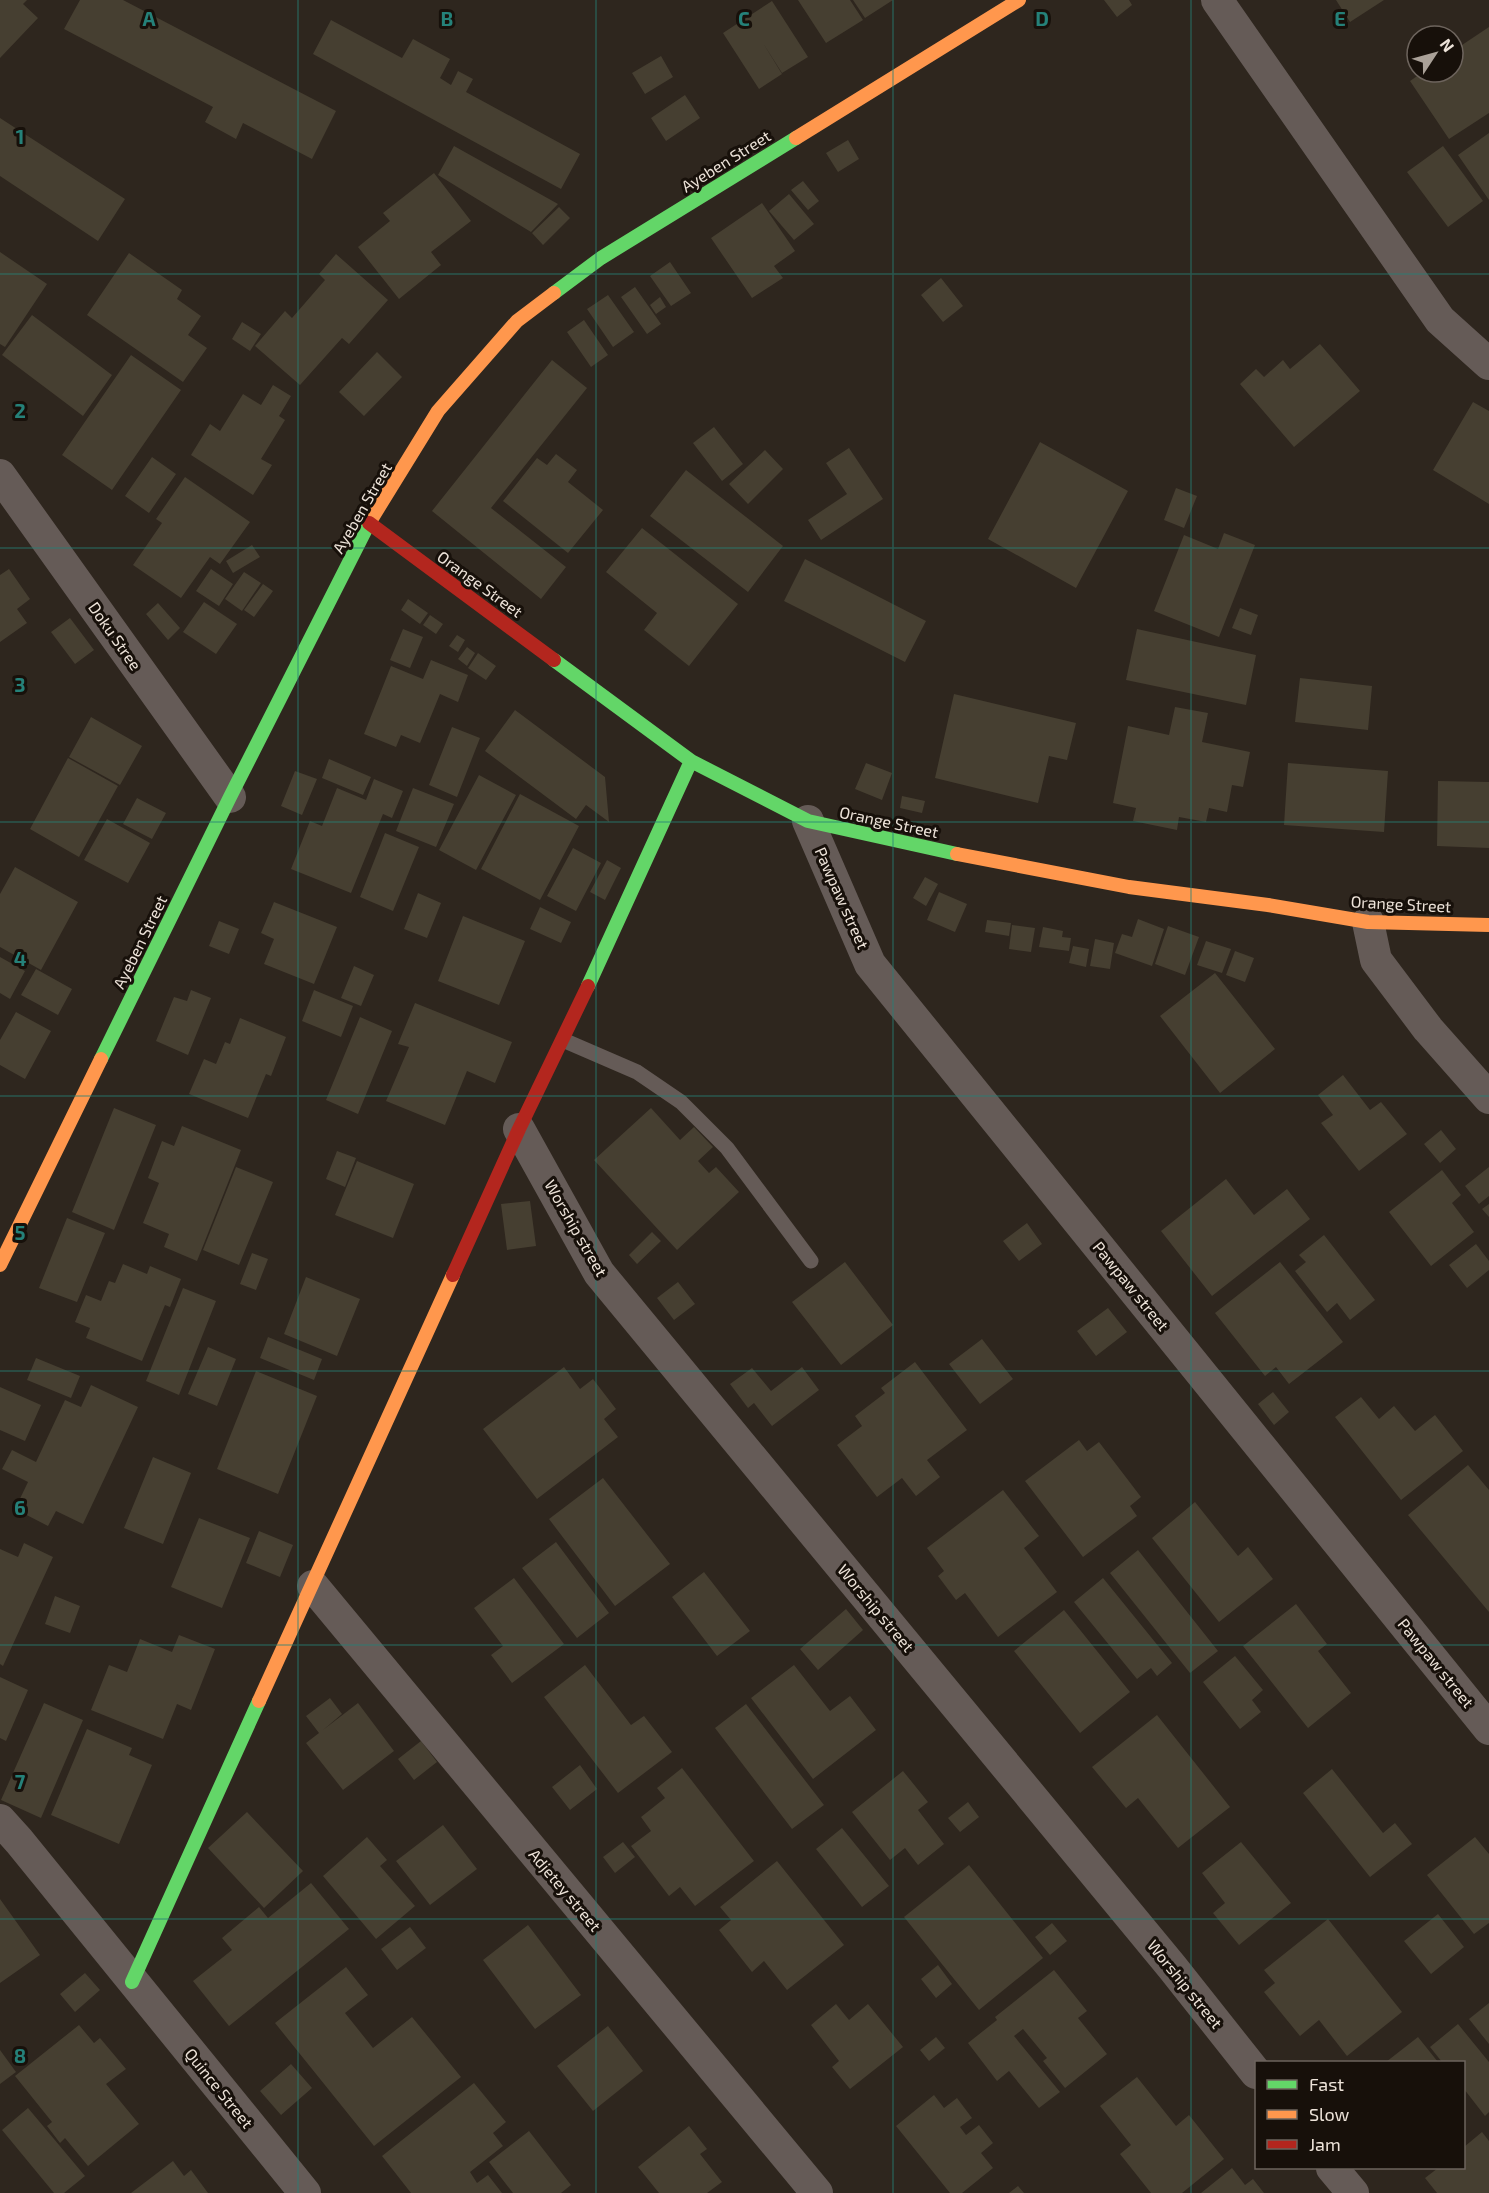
<svg xmlns="http://www.w3.org/2000/svg" width="1489" height="2193" font-family="'Exo 2',sans-serif">
<style>
.building{fill:#463f31}
.lines{fill:none;stroke-linecap:round;stroke-linejoin:round}
.lane{stroke:#655b57;stroke-width:15}
.street{stroke:#655b57;stroke-width:32}
.fast{stroke:#63d668;stroke-width:14}
.slow{stroke:#ff974d;stroke-width:14}
.jam{stroke:#b3261e;stroke-width:14}
.grid{fill:none;stroke:#258179;stroke-width:1.5;stroke-opacity:0.55}
.labels{text-anchor:middle;stroke-width:6;stroke-linejoin:round;paint-order:stroke}
.street-label{font-size:16px;fill:#ede3d9;stroke:#17100a}
.grid-label{font-size:20px;text-anchor:middle;font-weight:bold;fill:#258179;stroke:#17100a;stroke-width:6;stroke-linejoin:round;paint-order:stroke}
</style>
<rect width="100%" height="100%" fill="#2e261e"/>
<path class="building" d="M0,0H27L23,4L38,18L0,58Z
M80,0H123L336,111L312,159L243,123L236,139L205,122L213,107L64,29Z
M798,0H850L863,20L826,43Z
M853,0H893L865,18Z
M1104,0H1129L1132,5L1117,17Z
M1336,0H1384L1350,22Z
M772,1L808,57L782,73L763,43L782,74L759,89L723,33Z
M331,20L402,58L413,39L450,59L440,78L451,85L458,71L473,79L466,92L580,154L561,189L313,54Z
M1489,27V113L1449,139L1410,81L1423,72H1453V51Z
M661,56L673,77L645,94L632,73Z
M685,95L700,118L666,141L651,118Z
M0,118L125,199L98,241L0,176Z
M1489,133V200L1458,155Z
M848,140L859,159L838,172L826,153Z
M454,146L558,204L531,232L438,175Z
M1443,146L1483,201L1448,227L1407,172Z
M434,173L471,221L431,252L441,265L399,299L358,247L390,221L383,213Z
M803,181L819,201L808,210L791,190Z
M789,194L814,224L794,240L769,211Z
M762,203L795,251L774,266L783,278L752,298L711,238Z
M559,207L570,218L543,245L532,233Z
M0,252L47,284L5,347L0,344Z
M129,253L182,290L177,299L201,316L188,335L207,348L183,382L87,315Z
M336,254L388,300L349,344L342,338L300,385L255,346L285,311L292,318L325,280L319,274Z
M670,262L691,293L671,306L650,276Z
M941,278L963,306L943,322L921,295Z
M635,287L661,324L647,334L621,297Z
M608,295L634,332L613,347L587,309Z
M660,297L666,307L656,314L650,305Z
M32,315L112,375L83,416L2,355Z
M584,320L608,355L591,367L567,332Z
M242,322L261,334L250,351L232,339Z
M1320,344L1360,391L1294,447L1240,384L1256,369L1264,377L1283,360L1290,369Z
M377,352L402,377L364,416L339,392Z
M131,355L181,390L112,490L62,455Z
M552,360L587,388L491,508L566,567L541,599L432,511Z
M273,385L291,396L279,416L285,420L261,459L272,465L253,495L191,455L210,424L220,431L243,394L261,405Z
M1473,402L1489,411V504L1433,470Z
M714,427L743,464L722,481L693,443Z
M1040,442L1128,491L1076,588L988,539Z
M849,448L883,499L821,540L808,520L847,494L826,463Z
M765,450L783,469L748,504L729,484Z
M556,454L577,470L568,482L603,510L568,553L503,501L537,458L547,465Z
M152,457L176,474L149,513L125,496Z
M686,470L783,546L748,592L650,516Z
M185,477L250,522L220,564L210,557L181,598L133,565L162,523L156,519Z
M1176,488L1197,496L1184,528L1164,520Z
M642,528L738,604L689,666L644,630L657,613L606,572Z
M1224,533L1255,545L1219,637L1154,611L1184,535L1218,549Z
M252,545L260,557L233,573L226,561Z
M805,559L926,621L905,662L784,601Z
M9,569L30,599L17,609L27,623L0,642V575Z
M211,569L233,584L219,606L196,591Z
M244,572L261,583L242,611L225,599Z
M263,584L273,591L254,617L244,610Z
M408,599L428,613L420,624L401,610Z
M204,602L237,624L216,654L183,632Z
M158,603L180,628L168,640L146,614Z
M1240,608L1258,615L1251,635L1232,628Z
M430,615L443,624L436,634L423,625Z
M70,618L94,650L75,664L51,632Z
M403,629L423,637L410,668L390,660Z
M1137,629L1256,655L1246,705L1126,680Z
M457,635L465,640L458,652L449,646Z
M467,647L475,653L467,666L458,659Z
M478,653L496,666L486,680L468,668Z
M431,660L468,675L458,702L440,694L420,743L401,735L396,747L364,734L391,666L423,679Z
M1300,678L1372,686L1368,730L1295,722Z
M954,694L1076,723L1067,760L1049,756L1038,803L935,778Z
M1175,707L1208,713L1202,742L1250,752L1243,787L1232,785L1227,812L1209,808L1206,822L1179,817L1177,830L1133,821L1136,808L1113,803L1128,726L1169,735Z
M515,710L605,777L609,822L586,805L576,819L485,751Z
M91,717L142,746L120,785L69,757Z
M452,727L480,738L457,797L429,785Z
M68,758L118,786L79,857L30,829Z
M329,759L371,777L363,795L322,778Z
M866,763L892,773L882,800L855,789Z
M1288,763L1388,771L1384,832L1284,825Z
M295,771L317,779L302,815L281,806Z
M479,775L516,795L476,870L439,850Z
M374,779L403,791L392,818L383,814L351,893L291,869L310,821L322,826L337,788L366,800Z
M1438,781L1489,782V848L1437,846Z
M413,788L454,804L436,847L396,831Z
M520,794L579,826L540,900L481,869Z
M902,796L925,801L922,813L900,808Z
M137,798L166,813L152,839L123,824Z
M107,819L150,843L128,883L84,860Z
M385,833L419,847L393,911L360,897Z
M573,848L601,863L576,911L547,896Z
M607,860L621,868L605,900L590,892Z
M15,867L78,902L41,970L0,947V894Z
M925,877L938,884L926,906L913,898Z
M939,892L967,904L955,932L927,920Z
M418,893L441,903L427,938L404,929Z
M274,902L337,927L314,984L264,964L274,939L261,933Z
M540,907L571,922L561,943L530,929Z
M463,916L525,941L499,1005L438,981Z
M1138,919L1164,929L1152,966L1115,953L1122,934L1132,937Z
M987,920L1011,923L1009,936L985,932Z
M219,921L239,929L229,954L209,946Z
M1012,925L1035,928L1031,952L1009,949Z
M1168,926L1199,937L1185,975L1155,964Z
M1043,927L1063,931L1062,937L1071,938L1069,951L1039,947Z
M1095,939L1114,943L1110,969L1090,966Z
M1206,941L1231,949L1222,973L1197,965Z
M1073,946L1089,949L1086,967L1069,963Z
M1235,951L1254,958L1245,982L1226,975Z
M0,957L25,971L10,999L0,993Z
M354,966L374,975L361,1006L341,998Z
M36,969L72,989L58,1015L21,995Z
M1215,973L1275,1049L1220,1093L1160,1016Z
M191,990L211,998L188,1055L156,1041L174,997L187,1001Z
M314,990L353,1006L341,1037L302,1021Z
M415,1003L512,1042L495,1083L467,1071L445,1125L386,1101L409,1047L398,1044Z
M16,1012L51,1031L25,1079L0,1065V1040Z
M360,1017L392,1031L358,1114L326,1100Z
M240,1018L286,1037L271,1076L266,1074L248,1118L189,1094L204,1059L216,1064L225,1042L230,1044Z
M1343,1075L1370,1110L1381,1102L1407,1134L1359,1171L1321,1123L1333,1115L1318,1095Z
M114,1108L156,1125L114,1230L72,1212Z
M651,1108L680,1140L694,1127L713,1147L698,1161L709,1173L716,1167L739,1192L677,1250L594,1160Z
M182,1126L241,1150L197,1261L164,1247L169,1234L143,1223L159,1183L148,1178L162,1141L174,1146Z
M1441,1130L1456,1149L1440,1163L1424,1144Z
M337,1151L356,1158L345,1187L326,1179Z
M357,1161L414,1184L393,1238L335,1215Z
M236,1167L273,1182L239,1265L203,1250Z
M1489,1167V1196L1479,1204L1465,1186Z
M1442,1170L1461,1195L1452,1203L1474,1232L1431,1266L1389,1212Z
M1226,1179L1254,1215L1287,1189L1310,1219L1212,1296L1161,1231Z
M530,1201L536,1246L507,1250L501,1204Z
M1489,1204V1217L1482,1209Z
M67,1218L105,1233L77,1302L39,1288Z
M1027,1223L1042,1244L1019,1261L1003,1241Z
M652,1232L661,1241L637,1264L629,1255Z
M1324,1235L1375,1300L1350,1320L1337,1303L1327,1312L1295,1271L1306,1262L1299,1255Z
M1476,1244L1489,1261V1270L1467,1288L1449,1265Z
M252,1253L268,1259L256,1290L240,1284Z
M845,1262L893,1325L841,1365L792,1302Z
M1280,1262L1343,1342L1289,1384L1276,1367L1265,1376L1215,1313Z
M123,1264L147,1274L150,1266L181,1279L170,1307L165,1305L142,1361L86,1338L90,1328L75,1322L86,1295L101,1301L109,1281L115,1283Z
M306,1277L360,1299L337,1356L284,1334Z
M678,1282L695,1304L674,1320L657,1298Z
M183,1288L216,1301L179,1395L146,1381Z
M1108,1308L1127,1332L1096,1356L1077,1331Z
M268,1337L322,1359L314,1380L260,1358Z
M982,1339L1013,1379L980,1404L949,1364Z
M208,1347L236,1359L217,1406L188,1394Z
M36,1358L80,1376L71,1398L27,1380Z
M915,1362L967,1430L927,1460L940,1477L916,1496L902,1478L877,1497L837,1445L862,1426L855,1416L885,1393L881,1388Z
M564,1367L580,1389L593,1379L616,1409L604,1419L618,1437L537,1499L483,1429Z
M802,1367L819,1390L772,1426L754,1403L748,1408L730,1384L752,1368L771,1391Z
M256,1371L317,1396L278,1494L217,1469Z
M91,1385L138,1407L83,1524L56,1511L48,1526L15,1509L28,1482L2,1469L12,1450L36,1462L65,1400L81,1407Z
M0,1387L41,1405L25,1441L0,1430Z
M1273,1392L1289,1412L1274,1425L1258,1404Z
M1361,1397L1379,1419L1394,1406L1415,1431L1435,1415L1463,1451L1401,1500L1335,1417Z
M1079,1440L1087,1451L1099,1442L1141,1497L1130,1506L1137,1516L1083,1557L1025,1481Z
M153,1457L191,1473L163,1544L124,1528Z
M1468,1465L1489,1490V1612L1408,1515Z
M603,1478L670,1564L615,1606L549,1519Z
M1003,1490L1039,1536L1024,1548L1057,1592L998,1637L965,1593L956,1600L938,1576L944,1571L927,1548Z
M1195,1502L1238,1556L1248,1547L1273,1579L1219,1622L1152,1538Z
M199,1518L250,1538L222,1608L171,1587Z
M259,1531L293,1545L280,1577L246,1563Z
M556,1542L609,1613L577,1638L522,1568Z
M24,1543L53,1557L3,1666L0,1664V1549L18,1557Z
M1138,1550L1218,1651L1190,1673L1110,1573Z
M704,1572L750,1631L717,1656L672,1597Z
M514,1578L564,1644L512,1683L491,1655L503,1646L474,1608Z
M1103,1578L1172,1663L1157,1676L1151,1668L1137,1679L1074,1602Z
M55,1596L80,1606L70,1633L45,1624Z
M1296,1604L1327,1644L1318,1651L1351,1693L1308,1728L1243,1646Z
M846,1609L863,1630L818,1670L800,1649Z
M1064,1610L1130,1692L1080,1733L1014,1651Z
M179,1635L215,1649L191,1710L177,1704L163,1739L91,1710L109,1665L127,1672L140,1639L172,1652Z
M1235,1656L1263,1690L1252,1700L1261,1712L1240,1729L1203,1682Z
M585,1665L631,1725L644,1716L672,1752L618,1793L544,1697Z
M794,1665L830,1711L850,1696L876,1730L813,1779L751,1698Z
M0,1677L28,1690L6,1741L0,1738Z
M330,1698L342,1714L323,1730L358,1703L394,1751L343,1790L306,1743L319,1733L306,1716Z
M44,1703L83,1720L41,1818L1,1800Z
M746,1704L824,1805L792,1829L715,1728Z
M1157,1715L1230,1807L1178,1848L1138,1798L1126,1808L1092,1767Z
M87,1729L132,1748L129,1755L152,1765L119,1844L51,1815Z
M421,1741L437,1762L414,1780L398,1759Z
M580,1765L597,1789L570,1810L552,1787Z
M682,1768L754,1861L695,1906L680,1887L669,1896L631,1846L651,1831L641,1817L665,1798L657,1788Z
M1332,1769L1383,1833L1395,1823L1412,1844L1370,1877L1303,1793Z
M903,1771L928,1802L918,1810L944,1844L918,1865L905,1848L890,1860L852,1812Z
M968,1802L979,1817L960,1832L948,1818Z
M247,1812L303,1871L264,1908L208,1848Z
M443,1825L477,1869L430,1905L396,1861Z
M842,1828L889,1886L862,1907L816,1849Z
M367,1837L387,1860L380,1866L415,1906L376,1939L323,1876Z
M1475,1837L1489,1854V1923L1474,1934L1427,1875Z
M623,1842L635,1857L615,1873L603,1857Z
M1241,1842L1291,1903L1239,1945L1213,1913L1225,1903L1202,1873Z
M777,1861L844,1945L787,1990L764,1961L752,1972L719,1930L731,1920L720,1907Z
M969,1865L1043,1958L979,2010L904,1917Z
M311,1883L349,1929L229,2026L193,1981L232,1950L222,1938L259,1907L268,1918Z
M0,1899L40,1955L0,1983Z
M1438,1914L1464,1947L1431,1974L1404,1941Z
M1328,1919L1402,2012L1347,2056L1319,2020L1300,2036L1264,1992L1275,1983L1264,1970Z
M1052,1923L1067,1941L1050,1955L1035,1937Z
M528,1925L581,1995L535,2029L483,1960Z
M410,1927L426,1948L397,1970L381,1949Z
M938,1965L952,1984L936,1998L921,1979Z
M346,1967L368,1995L345,2013L373,2048L412,2017L461,2077L374,2146L275,2023Z
M1054,1970L1087,2011L1078,2018L1107,2054L1065,2088L1043,2061L1047,2058L1023,2029L1014,2036L1060,2092L1039,2108L1009,2071L997,2081L968,2043L997,2020L995,2017Z
M85,1973L100,1990L75,2012L60,1994Z
M1489,2003V2044L1469,2019Z
M836,2004L849,2020L868,2004L903,2047L850,2089L832,2067L839,2061L811,2025Z
M1458,2024L1489,2062V2112L1485,2116L1464,2089V2062H1442L1430,2047Z
M79,2025L94,2043L100,2038L126,2069L106,2084L139,2124L88,2166L65,2138L60,2143L47,2126L52,2122L15,2076Z
M608,2026L643,2071L593,2111L557,2066Z
M936,2037L945,2048L929,2061L920,2050Z
M1418,2037L1438,2062H1386Z
M0,2050L16,2072L0,2084Z
M291,2064L312,2088L281,2115L260,2091Z
M1137,2077L1176,2126L1189,2115L1224,2159L1182,2193H1151L1120,2154L1131,2145L1100,2106Z
M474,2083L506,2122L493,2133L503,2146L470,2172L477,2183L488,2175L502,2193H411L382,2156Z
M934,2095L944,2108L957,2098L972,2118L960,2127L966,2135L979,2125L993,2143L981,2153L993,2168L962,2193H950L896,2126Z
M28,2108L85,2176L64,2193H54L2,2130Z
M689,2126L707,2149L700,2154L722,2182L707,2193H659L638,2167Z
M529,2131L571,2185L561,2193H513L489,2162Z
M1482,2132L1489,2141V2193H1437L1425,2178L1438,2168H1464V2147Z
M173,2161L184,2176L191,2170L208,2193H131Z
M1232,2168L1245,2185L1253,2179L1264,2193H1201Z
M1018,2186L1024,2193H1009Z"/>
<g class="lines">
<path class="lane" d="M563,1040L637,1072L681,1102L727,1148L811,1261"/>
<path class="street" d="M1217,0L1440,320L1489,364
M0,475L230,797
M808,821L870,964L1489,1729
M1368,922L1376,960L1428,1029L1489,1098
M519,1129L599,1273L1172,1967L1256,2073
M313,1586L817,2193
M0,1820L19,1841L305,2193
M1332,2168L1353,2193"/>
<path class="fast" d="M554,293L601,258L796,138
M554,660L691,761L808,821L957,854
M588,986L691,761
M101,1059L230,797L369,523
M132,1982L259,1701"/>
<path class="slow" d="M796,138L1019,0
M369,523L438,411L517,321L554,293
M957,854L1129,887L1268,905L1368,922L1489,925
M0,1265L101,1059
M259,1701L453,1275"/>
<path class="jam" d="M369,523L554,660
M453,1275L519,1129L588,986"/>
</g>
<path class="grid" d="M298,0V2193M596,0V2193M893,0V2193M1191,0V2193M0,274H1489M0,548H1489M0,822H1489M0,1096H1489M0,1371H1489M0,1645H1489M0,1919H1489"/>
<g class="labels">
<g class="street-label">
<text transform="translate(726 161) rotate(-32)" y="6">Ayeben Street</text>
<text transform="translate(362 508) rotate(-60)" y="6">Ayeben Street</text>
<text transform="translate(480 584) rotate(36)" y="6">Orange Street</text>
<text transform="translate(115 636) rotate(55)" y="6">Doku Stree</text>
<text transform="translate(889 822) rotate(12)" y="6">Orange Street</text>
<text transform="translate(842 898) rotate(66)" y="6">Pawpaw street</text>
<text transform="translate(1401 904) rotate(3)" y="6">Orange Street</text>
<text transform="translate(140 942) rotate(-64)" y="6">Ayeben Street</text>
<text transform="translate(576 1228) rotate(60)" y="6">Worship street</text>
<text transform="translate(1131 1286) rotate(51)" y="6">Pawpaw street</text>
<text transform="translate(876 1608) rotate(50)" y="6">Worship street</text>
<text transform="translate(1436 1663) rotate(51)" y="6">Pawpaw street</text>
<text transform="translate(565 1890) rotate(50)" y="6">Adjetey street</text>
<text transform="translate(1185 1984) rotate(51)" y="6">Worship street</text>
<text transform="translate(219 2088) rotate(51)" y="6">Quince Street</text>
</g>
</g>
<g class="grid-label">
<text x="149" y="26">A</text>
<text x="447" y="26">B</text>
<text x="744" y="26">C</text>
<text x="1042" y="26">D</text>
<text x="1340" y="26">E</text>
<text x="20" y="144">1</text>
<text x="20" y="418">2</text>
<text x="20" y="692">3</text>
<text x="20" y="966">4</text>
<text x="20" y="1240">5</text>
<text x="20" y="1515">6</text>
<text x="20" y="1789">7</text>
<text x="20" y="2063">8</text>
</g>
<rect x="1255" y="2061" width="210" height="108" fill="#17100a" stroke="#6d645d" stroke-width="1.5"/>
<rect x="1267" y="2080" width="30" height="9" fill="#63d668" stroke="#6d645d" stroke-width="1.5"/>
<text x="1309" y="2091" font-size="18" fill="#ede3d9">Fast</text>
<rect x="1267" y="2110" width="30" height="9" fill="#ff974d" stroke="#6d645d" stroke-width="1.5"/>
<text x="1309" y="2121" font-size="18" fill="#ede3d9">Slow</text>
<rect x="1267" y="2140" width="30" height="9" fill="#b3261e" stroke="#6d645d" stroke-width="1.5"/>
<text x="1309" y="2151" font-size="18" fill="#ede3d9">Jam</text>
<g transform="translate(1435 54) rotate(54)"><circle r="28" fill="#17100a" stroke="#6d645d" stroke-width="1.5"/>
<path d="M0-4.5L10 22L0 15L-10 22Z" fill="#aaa198"/>
<text y="-9" font-size="16" font-weight="bold" text-anchor="middle" fill="#ede3d9">N</text>
</g>
</svg>
